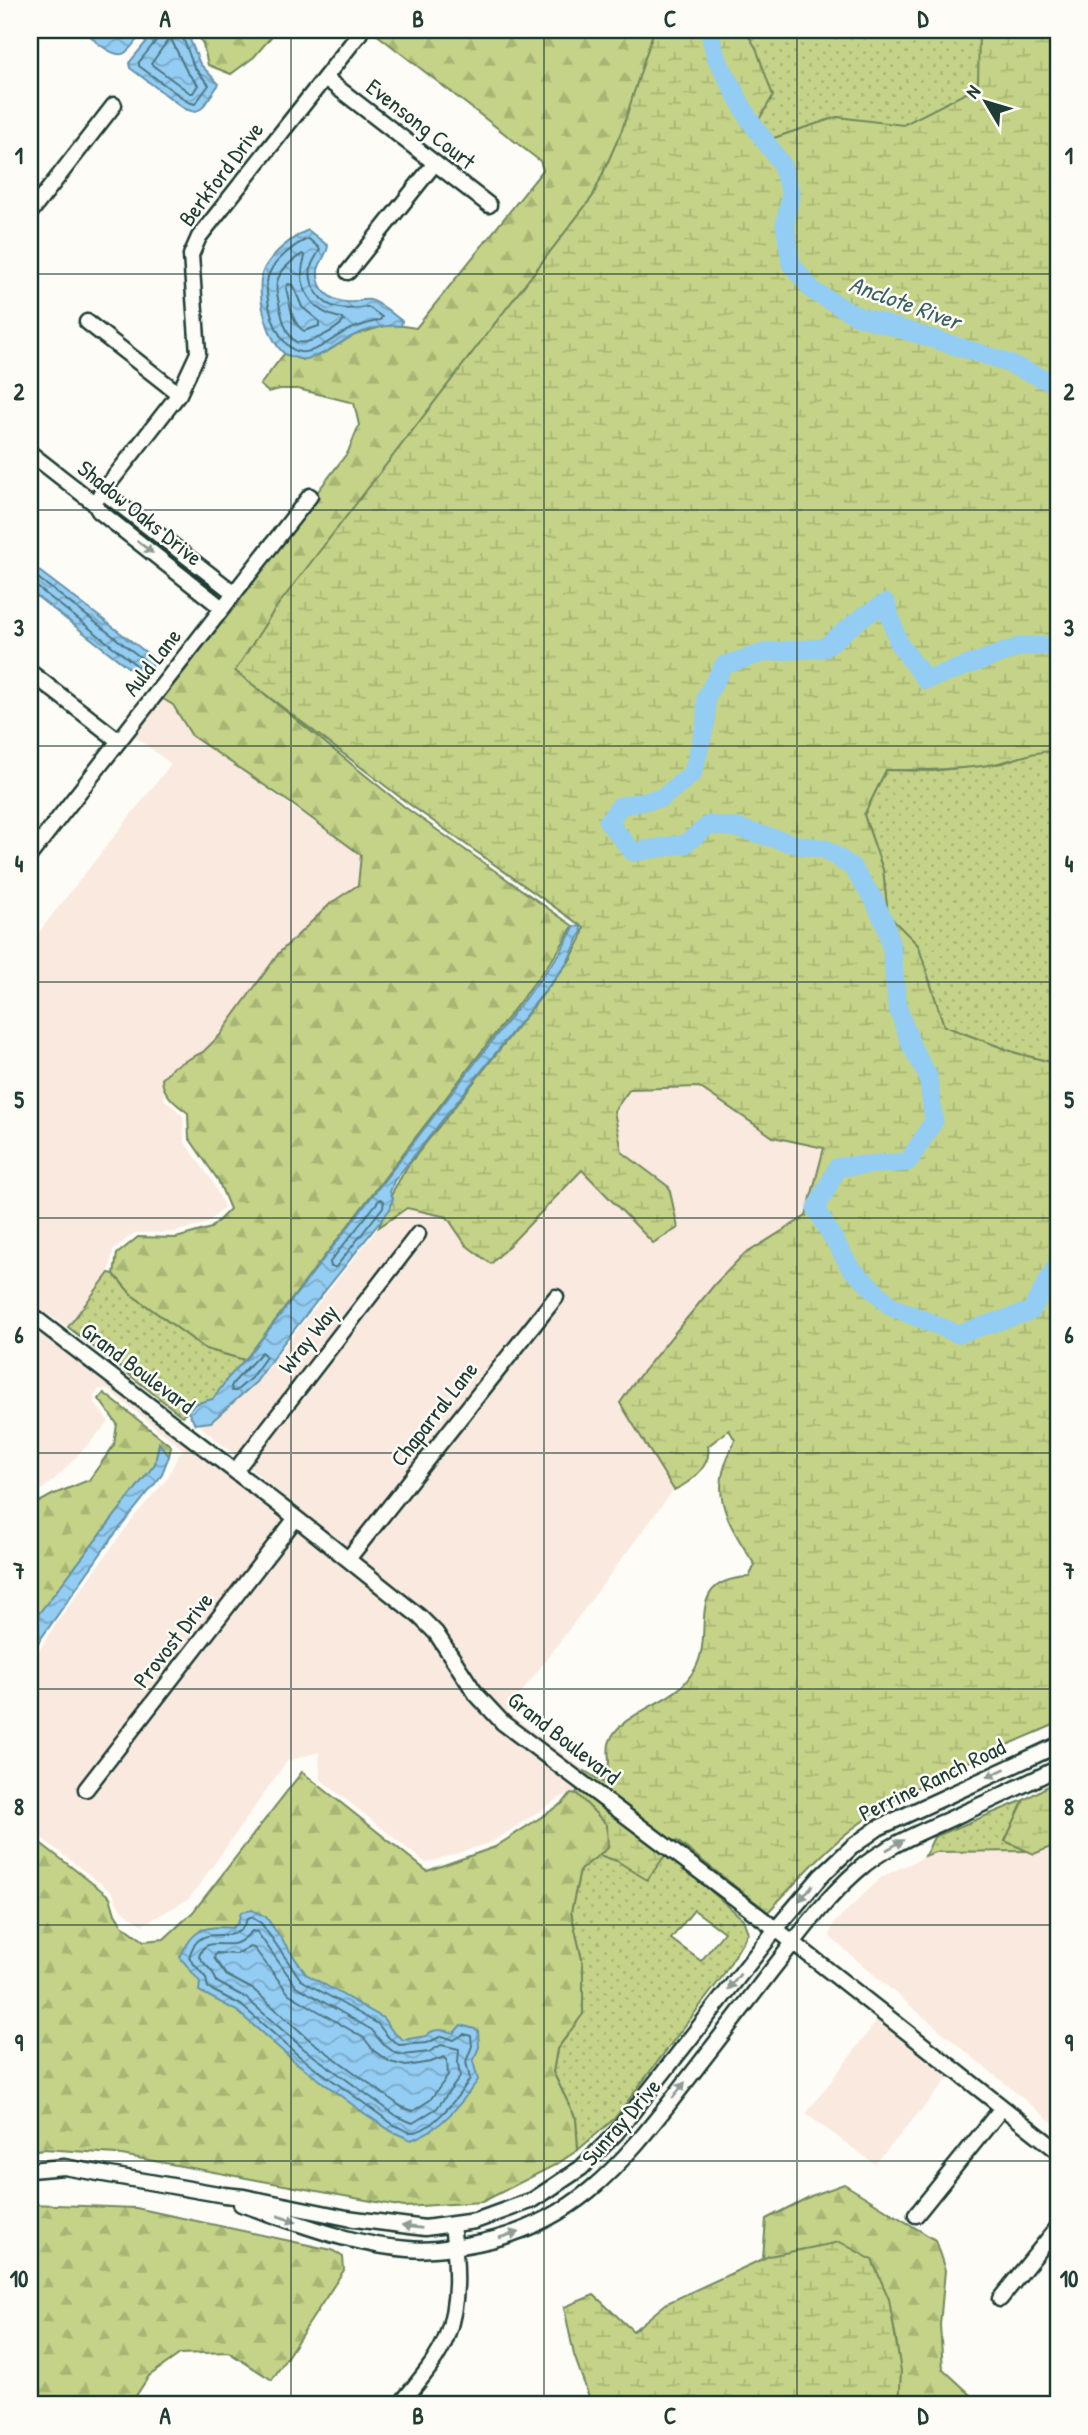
<svg xmlns="http://www.w3.org/2000/svg" width="1088" height="2435" font-family="'Patrick Hand',sans-serif">
<style>
.built{fill:#fae9de}
.grass{fill:url(#grass-dots);stroke:#72885e;stroke-width:2;fill-rule:evenodd}
.forest{fill:url(#forest-firs);stroke:#72885e;stroke-width:2}
.wetland{fill:url(#wetland-marsh);stroke:#72885e;stroke-width:2}
.water{fill:url(#water-waves);stroke:#6593a7;stroke-width:2}
.lines{fill:none;stroke-linecap:round;stroke-linejoin:round}
.shore{stroke:#4e7780;stroke-width:2}
.river{stroke:#94cdf3;stroke-width:19}
.minor-casing{stroke:#1f3d34;stroke-width:19}
.minor{stroke:#fdfcf7;stroke-width:14}
.oneway{fill:#8e9c96}
.grid{fill:none;stroke:#1f3d34;stroke-width:2;stroke-opacity:0.55}
.labels{text-anchor:middle;stroke-width:5;stroke-linejoin:round;paint-order:stroke}
.street-label{font-size:23px;fill:#1f3d34;stroke:#fdfcf7}
.water-label{font-size:24px;font-style:italic;fill:#3c6164;stroke:#fdfcf7}
.neatline{fill:none;stroke:#1f3d34;stroke-width:2.5}
.grid-label{font-size:23px;text-anchor:middle;font-weight:bold;fill:#1f3d34}
</style>
<defs>
<pattern id="grass-dots" width="8" height="8" patternUnits="userSpaceOnUse" patternTransform="scale(1.75)"><rect width="8" height="8" fill="#c4d387"/><path d="M2 2h.1M6 6h.1" fill="none" stroke="#a8b675" stroke-width="1.8" stroke-linecap="round"/></pattern>
<pattern id="forest-firs" width="22" height="20" patternUnits="userSpaceOnUse" patternTransform="scale(1.75)"><rect width="22" height="20" fill="#c4d387"/><path d="M5 1l3.5 6h-7zM16 11l3.5 6h-7z" fill="#a8b675"/></pattern>
<pattern id="wetland-marsh" width="20" height="14" patternUnits="userSpaceOnUse" patternTransform="scale(1.75)"><rect width="20" height="14" fill="#c4d387"/><path d="M1 5h8M5 5V1M11 12h8M15 12V8" fill="none" stroke="#a8b675"/></pattern>
<pattern id="water-waves" width="16" height="10" patternUnits="userSpaceOnUse" patternTransform="scale(1.75)"><rect width="16" height="10" fill="#94cdf3"/><path d="M0 5q4-4 8 0t8 0" fill="none" stroke="#78a8c6"/></pattern>
</defs>
<rect width="100%" height="100%" fill="#fdfcf7"/>
<filter id="ink" filterUnits="userSpaceOnUse"><feTurbulence type="fractalNoise" baseFrequency=".0143" numOctaves="2"/><feDisplacementMap in="SourceGraphic" scale="14" xChannelSelector="R" yChannelSelector="G"/><feConvolveMatrix kernelMatrix="1 2 1 2 8 2 1 2 1" color-interpolation-filters="sRGB"/></filter>
<g filter="url(#ink)">
<path class="built" d="M160,697L173,705L192,736L361,855L358,885L331,903L203,1052L173,1067L162,1079L165,1100L183,1116L184,1141L213,1182L224,1207L208,1223L175,1232L134,1233L113,1250L109,1273L68,1327L30,1304V947L35,937L171,764L133,735Z
M699,1087L773,1136L825,1148L806,1216L742,1257L715,1284L635,1380L674,1489L507,1712L586,1771L583,1777L507,1719L481,1691L456,1651L352,1555L198,1424L211,1422L256,1382L379,1227L407,1208L447,1217L466,1245L491,1264L582,1170L653,1243L669,1187L622,1152L614,1111L630,1089Z
M30,1321L293,1522L416,1621L432,1636L472,1698L579,1787L576,1793H571L560,1798L492,1842L426,1863L320,1779L319,1752L287,1761L189,1899L142,1925L119,1907L113,1893L30,1829V1665L55,1625L134,1517L167,1479L177,1457L184,1450L107,1389H99L94,1396V1402L109,1422L57,1477L30,1499Z
M1053,1845L1058,1846V2127L913,2008L831,1938L830,1934L834,1923L883,1876L935,1852L1018,1850L1034,1853Z
M879,2018L951,2075L875,2164L806,2114Z"/>
<path class="grass" d="M742,30H979V87L956,125H884L837,117L774,138L751,134Z
M1040,750L1058,751V1064L1016,1053L944,1026L918,945L888,916L883,870L864,815L886,770L932,771L1003,763Z
M109,1273L114,1274L132,1295L206,1349L245,1360L213,1399L195,1404L182,1416L68,1327Z
M1024,1800L1005,1841L1028,1851L935,1852L925,1856L934,1837Z
M667,1853L743,1919L748,1933L722,1977L614,2119L578,2150L576,2119L553,2072L557,2049L567,2036L583,1964L571,1912L580,1870L599,1855L617,1861ZM694,1910L724,1932L701,1961L671,1939Z"/>
<path class="forest" d="M195,30H277L254,57L231,74L208,65L203,44Z
M371,30H654L623,128L593,196L274,612L236,671L406,808L573,926L557,953L245,1360L206,1349L132,1295L114,1274L117,1254L138,1237L176,1238L211,1228L230,1209L218,1180L189,1138L188,1113C177,1105 162,1094 162,1079L173,1067L203,1052L220,1035L279,953L331,903L358,885L361,855L292,804L192,736L173,705L160,697L348,452L359,425L354,403L298,389H280L268,392L260,385L284,354L303,360L328,351L352,336L390,324L416,328L543,170L540,161Z
M104,1393L171,1446L169,1456L159,1444L155,1464L30,1625V1507L52,1495L89,1480L114,1445L117,1424L99,1399Z
M302,1772L427,1871L495,1847L563,1803L571,1793L577,1794L607,1823L610,1846L580,1870L571,1912L583,1964V2014L557,2049L553,2072L576,2119L578,2150L557,2164L482,2202L404,2207L116,2154L44,2149L30,2151V1835L110,1897L115,1914L122,1925L144,1941L164,1939L193,1912Z
M844,2184L935,2240L945,2270L940,2325L943,2369L982,2405H899C902,2351 893,2310 872,2260L763,2259L766,2219L811,2196Z
M30,2204L136,2208L332,2250L343,2257L344,2270L272,2380L228,2352L180,2354L149,2376L130,2405H30Z"/>
<path class="wetland" d="M654,30H745L756,48L773,96L751,133L774,138L837,117L903,125L978,87L979,30H1058V751C1033,750 1014,761 989,765C955,770 920,770 886,770L864,815L883,870L888,915L918,945L944,1026L1016,1053L1058,1064V1723C988,1754 914,1781 852,1829C821,1853 795,1884 768,1912L677,1841L674,1845L583,1777L585,1771L604,1783C605,1776 608,1769 609,1762C609,1756 607,1747 610,1741C618,1716 664,1704 682,1686C687,1681 691,1675 695,1669C716,1631 682,1580 749,1577L755,1565C739,1540 716,1509 722,1477C724,1464 730,1452 735,1440L729,1430L708,1446C712,1466 690,1483 674,1490L620,1403L635,1381L715,1284L742,1256L806,1216L824,1148L773,1137L699,1087L630,1089L614,1111L622,1152L669,1187L678,1228L653,1243L582,1170L491,1264L466,1245L447,1217L407,1208L379,1227L394,1189L407,1167L570,960L581,939L584,928L409,804L235,671L275,609L593,196L622,130Z
M1058,1780V1846H1053L1034,1854L1005,1841L1024,1800Z
M579,1787L667,1853L647,1880L617,1861L599,1855L608,1848L607,1825L576,1793Z
M840,2242L872,2260L889,2299L901,2371L899,2405H592L574,2355L564,2307L594,2295L633,2331L667,2303L769,2256Z"/>
<path class="water" d="M93,30H144C129,48 127,64 103,47C98,44 94,41 90,35Z
M156,30H186L200,64L219,84L202,108L195,112L185,109L130,68L129,63Z
M308,230L328,246C327,255 319,262 318,271C316,291 334,304 353,302C359,301 364,299 370,300C381,302 393,315 402,321L401,326C385,324 364,330 349,338C336,345 316,361 300,359C297,358 288,356 285,354C267,341 254,287 264,269C272,253 293,237 308,230Z
M30,564L151,656C155,668 151,676 138,675L30,591Z
M580,926L582,931L567,963L394,1181L390,1192L393,1198L390,1209L282,1345L256,1382L211,1422L195,1424L187,1410L195,1404L213,1399L228,1378L250,1354L560,953L574,927Z
M159,1443L169,1456L161,1476L111,1539L30,1654V1625L155,1464Z
M252,1910L266,1917L306,1974L383,2018L393,2032L403,2040L426,2036C434,2027 444,2030 454,2033L461,2025L478,2030L479,2047L473,2061L478,2080C459,2106 442,2129 411,2140L391,2131L361,2111L294,2061L237,2011L199,1991L200,1982L180,1957C193,1930 202,1925 232,1928L238,1923L241,1912Z"/>
<g class="lines">
<path class="shore" d="M161,30L159,37L139,62V66L188,102L195,104L209,85L194,67L180,30
M171,39L187,72L198,85L193,93H190L151,64L168,40Z
M309,239L320,249C318,254 314,259 312,264C306,283 320,305 339,308C349,310 358,308 368,307L382,317L380,320C369,323 358,326 349,330C334,336 317,354 300,352C276,348 261,293 269,274C274,261 297,242 309,239Z
M303,254L305,257C295,285 312,314 342,318L344,321C337,329 306,348 295,341C287,335 283,321 281,312C276,290 271,280 290,263C295,259 298,256 303,254Z
M288,284L293,285L302,307L319,321V326L304,331C291,323 290,303 286,288Z
M30,572L144,660L145,667L140,668L37,587L30,586
M380,1199L384,1201L383,1207L336,1267H331L330,1262Z
M262,1352L266,1357L251,1378L236,1391H232L231,1387L233,1383Z
M251,1917L261,1923L301,1980L378,2024L388,2037L399,2045L427,2043L442,2036L454,2040L464,2034L471,2036L472,2046L466,2062L470,2079C460,2094 431,2134 410,2132C405,2131 399,2127 394,2125L299,2056L241,2005L208,1988L206,1978L189,1958C199,1915 236,1953 247,1919Z
M252,1931L257,1932L296,1986L372,2030L382,2043L395,2053L403,2055L429,2052L441,2045L459,2049L458,2063L460,2077L437,2108L413,2123L398,2117L304,2049L246,1998L217,1982L213,1973L199,1957C203,1938 219,1946 233,1944C241,1943 247,1936 252,1931Z
M250,1947L254,1948L289,1994L364,2038L374,2051L390,2062L406,2066L431,2062L444,2057L447,2060L448,2076L430,2100L413,2111L403,2108L311,2041L254,1990L226,1975L214,1958L216,1953L236,1954Z"/>
<path class="river" d="M709,30L716,57L749,119L781,163L791,194L785,224L791,264L813,291L855,315L998,359L1051,382H1058
M1058,646H1022L926,680L899,644L886,603L861,618L824,648L767,652L724,665L706,697V722L693,773L662,798L620,806L608,822L633,852L685,844L709,825L737,828L798,845L825,849L852,867L874,900L886,926L892,951L897,1006L912,1047L928,1076L934,1121L908,1162L838,1167L816,1209L850,1267L892,1307L958,1334L1031,1311L1058,1263"/>
<defs>
<path id="minor" d="M325,78L489,205
M30,213L114,105
M348,272L435,163
M87,322L179,394
M30,453L94,503L99,511L222,608
M102,491L234,593
M94,503L179,394L198,353L191,255L199,237L360,33
M30,672L119,741
M30,855L310,496
M30,1314L296,1518L420,1617L436,1633L476,1694L503,1723L776,1929L1058,2151
M235,1471L418,1234
M348,1559L556,1297
M86,1789L296,1518
M30,2170L64,2167L224,2195L244,2197L347,2218L425,2228L475,2221L533,2200L581,2168L616,2133L776,1929L821,1876L853,1846L878,1828L1058,1745
M241,2204C296,2222 350,2245 408,2249C428,2251 447,2248 466,2245C570,2229 620,2167 681,2088C711,2049 741,2010 771,1971C798,1937 824,1900 857,1871C887,1844 927,1830 963,1813C995,1799 1027,1783 1058,1768
M916,2215L1002,2108
M1000,2299L1058,2227
M400,2405C415,2385 437,2362 446,2338C460,2302 457,2263 452,2225"/>
</defs>
<use href="#minor" class="minor-casing"/>
<use href="#minor" class="minor"/>
</g>
<defs><path id="oneway-solid" d="M-6-.8H1V-3.2L6.5 0L1 3.2V.8H-6Z" transform="scale(1.75)"/></defs>
<g class="oneway">
<use href="#oneway-solid" transform="translate(145 547) rotate(38)"/>
<use href="#oneway-solid" transform="translate(996 1773) rotate(155)"/>
<use href="#oneway-solid" transform="translate(895 1845) rotate(-30)"/>
<use href="#oneway-solid" transform="translate(806 1893) rotate(130)"/>
<use href="#oneway-solid" transform="translate(734 1982) rotate(128)"/>
<use href="#oneway-solid" transform="translate(679 2090) rotate(-52)"/>
<use href="#oneway-solid" transform="translate(287 2219) rotate(19)"/>
<use href="#oneway-solid" transform="translate(412 2227) rotate(-173)"/>
<use href="#oneway-solid" transform="translate(509 2235) rotate(-16)"/>
</g>
</g>
<path class="grid" d="M291,30V2405M544,30V2405M797,30V2405M30,274H1058M30,510H1058M30,746H1058M30,982H1058M30,1218H1058M30,1453H1058M30,1689H1058M30,1925H1058M30,2161H1058"/>
<g class="labels">
<g class="street-label">
<text transform="translate(421 124) rotate(38)" y="8">Evensong Court</text>
<text transform="translate(221 174) rotate(-53)" y="8">Berkford Drive</text>
<text transform="translate(140 513) rotate(39)" y="8">Shadow Oaks Drive</text>
<text transform="translate(152 662) rotate(-52)" y="8">Auld Lane</text>
<text transform="translate(308 1339) rotate(-52)" y="8">Wray Way</text>
<text transform="translate(138 1368) rotate(37)" y="8">Grand Boulevard</text>
<text transform="translate(434 1414) rotate(-52)" y="8">Chaparral Lane</text>
<text transform="translate(173 1640) rotate(-52)" y="8">Provost Drive</text>
<text transform="translate(564 1738) rotate(38)" y="8">Grand Boulevard</text>
<text transform="translate(932 1780) rotate(-26)" y="8">Perrine Ranch Road</text>
<text transform="translate(621 2122) rotate(-49)" y="8">Sunray Drive</text>
</g>
<g class="water-label">
<text transform="translate(905 303) rotate(20)" y="8">Anclote River</text>
</g>
</g>
<rect width="1088" height="2435" fill="none" stroke="#fdfcf7" stroke-width="77"/>
<g transform="translate(986 102) rotate(308)" stroke="#fdfcf7" stroke-width="5" paint-order="stroke">
<path d="M0-5L12 26L0 18L-12 26Z" fill="#1f3d34"/>
<text y="-10" font-size="19" font-weight="bold" text-anchor="middle" fill="#1f3d34">N</text>
</g>
<rect x="38" y="38" width="1012" height="2358" class="neatline"/>
<g class="grid-label">
<text x="165" y="27">A</text>
<text x="418" y="27">B</text>
<text x="670" y="27">C</text>
<text x="923" y="27">D</text>
<text x="19" y="164">1</text>
<text x="1069" y="164">1</text>
<text x="19" y="400">2</text>
<text x="1069" y="400">2</text>
<text x="19" y="636">3</text>
<text x="1069" y="636">3</text>
<text x="19" y="872">4</text>
<text x="1069" y="872">4</text>
<text x="19" y="1108">5</text>
<text x="1069" y="1108">5</text>
<text x="19" y="1343">6</text>
<text x="1069" y="1343">6</text>
<text x="19" y="1579">7</text>
<text x="1069" y="1579">7</text>
<text x="19" y="1815">8</text>
<text x="1069" y="1815">8</text>
<text x="19" y="2051">9</text>
<text x="1069" y="2051">9</text>
<text x="19" y="2287">10</text>
<text x="1069" y="2287">10</text>
<text x="165" y="2424">A</text>
<text x="418" y="2424">B</text>
<text x="670" y="2424">C</text>
<text x="923" y="2424">D</text>
</g>
</svg>
